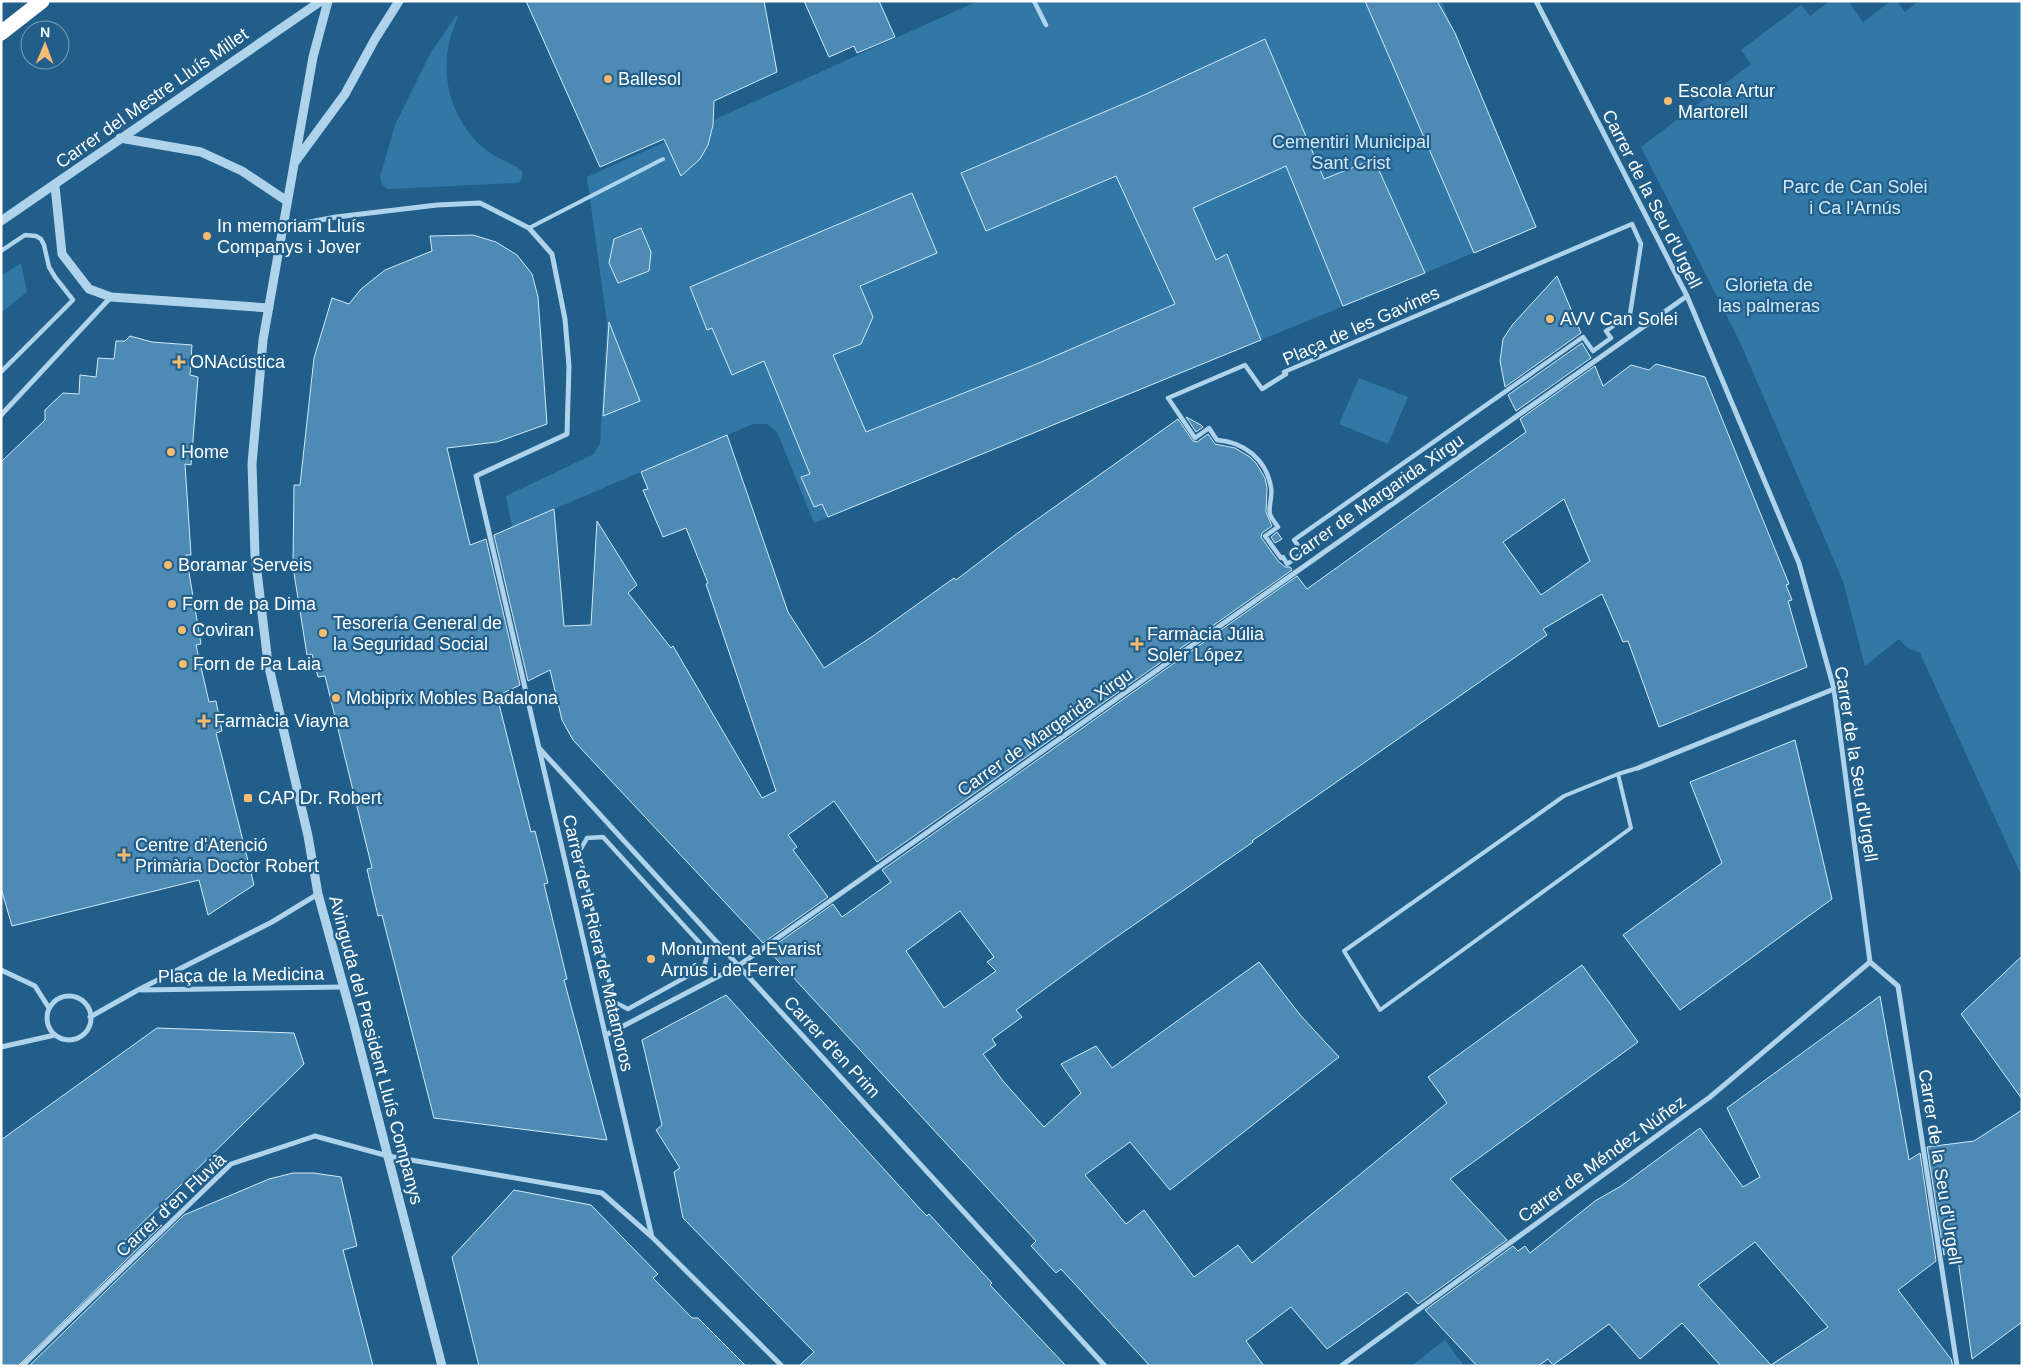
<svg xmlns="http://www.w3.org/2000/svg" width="2023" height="1367" font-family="Arial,sans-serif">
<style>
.green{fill:#3278a6}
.building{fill:#4e8bb4;stroke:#d2e9f8;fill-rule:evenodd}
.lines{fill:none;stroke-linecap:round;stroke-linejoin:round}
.service{stroke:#aed3eb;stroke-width:4}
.pedestrian{stroke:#aed3eb;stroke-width:4.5}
.minor{stroke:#aed3eb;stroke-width:5}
.tertiary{stroke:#aed3eb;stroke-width:9}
.motorway{stroke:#fff;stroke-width:15}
.poi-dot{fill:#f8bb6f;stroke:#215f8a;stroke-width:2}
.labels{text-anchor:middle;stroke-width:4.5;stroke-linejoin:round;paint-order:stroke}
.poi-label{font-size:18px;fill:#fff;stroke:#215f8a;text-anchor:start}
.street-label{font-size:18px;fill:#fff;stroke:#215f8a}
.park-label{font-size:18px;fill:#d2e9f8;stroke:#215f8a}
</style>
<rect width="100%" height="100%" fill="#215f8a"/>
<path class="green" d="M978,1H1441L1537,227L814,523L777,432L767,424H753L512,527L506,496L594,454L600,444L607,322L587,177Z
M1830,1H1848L1863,22L1891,1H1897L1905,12L1919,1H2022V877L1920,653L1906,647L1899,639L1865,666L1843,581L1739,340L1641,147L1751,64L1741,50L1801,5L1810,16Z
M456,16L458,17C436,63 446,117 486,150C497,159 511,162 522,171V177L520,182L513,183L388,189L382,184L380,177L395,125L431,52Z
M21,263L27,292L1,313V276Z
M1359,378L1408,397L1388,444L1339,424Z
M1445,1340L1464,1366H1411Z"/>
<path class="building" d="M526,1H764L777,72L714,101L713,125L708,145L700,159L681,176L664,139L600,167Z
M804,1H879L895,37L857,53L854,46L829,57Z
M1365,1H1437L1455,33L1536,227L1474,253Z
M1265,39L1324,179L1374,159L1425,273L1343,306L1286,166L1193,208L1216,260L1227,254L1261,340L828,517L822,504L814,507L801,477L810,474L764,361L732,375L712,328L707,330L690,287L912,193L937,253L860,286L873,317L861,344L833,355L866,432L1039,363L1175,304L1116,176L986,231L961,173L1144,95Z
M641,228L651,252L649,271L618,283L609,263L614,239Z
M473,235L496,242L517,255L532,274L538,297L547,424L497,442L447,448L470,545L486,539L520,685L497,696L531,832L535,831L548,883L544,884L567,979L564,980L607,1140L434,1118L382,915L378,916L367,869L372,868L325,676L318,677L312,654L307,655L293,567L294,485H300L314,358L332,298L349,304L361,289L385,270L432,251L430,236Z
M1557,276L1581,333L1505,387L1500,361L1503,339L1513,324Z
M609,322L640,401L603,416L605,384Z
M130,336L152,342L192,345L190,375L198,377L191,465L185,464L191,555H186L201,644L196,645L209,702L216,701L222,731L216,733L254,885L208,915L199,880L12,926L1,888V462L45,420V410L63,393L79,394L80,375L96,377L98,358L114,359L116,341H125Z
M1582,343L1591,358L1516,411L1508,395Z
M1656,364L1705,377L1789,584L1786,585L1792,600L1788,601L1807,667L1659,727L1628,641L1623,642L1602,594L1543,629L1547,635L1252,841L1253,842L1102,947L1016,1010L1022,1017L992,1039L996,1045L983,1054L1003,1081L1044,1127L1081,1093L1061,1064L1096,1046L1112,1068L1259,962L1301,1016L1339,1057L1170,1190L1130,1142L1085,1175L1126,1224L1144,1210L1194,1277L1238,1245L1252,1263L1447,1103L1428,1077L1582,965L1638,1042L1450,1179L1507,1240L1418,1304L1407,1292L1327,1349L1291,1307L1246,1341L1264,1366H1150L1061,1269L1056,1273L1031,1246L1036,1241L768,950L833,904L842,917L891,882L882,870L1297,576L1307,589L1526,432L1520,419L1595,366L1603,386L1631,365L1649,370ZM1564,499L1590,561L1541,595L1503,542ZM960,911L994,957L987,962L996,971L944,1008L906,951Z
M1186,417L1201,425L1203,427L1196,432Z
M1178,419L1193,441L1197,442L1208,434L1215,444L1235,448L1250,457L1256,463L1265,478L1267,488L1266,512L1272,526L1262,533L1261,537L1278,561L1285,567H1290L1292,570L877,862L834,801L788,835L797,847L793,850L828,897L763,943L573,740L562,720L550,670L528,681L494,535L554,509L564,626L591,625L597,521L637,585L628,593L671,648L673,646L762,798L776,791L706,584L708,583L686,528L663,537L643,490L648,489L641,472L727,435L788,612L824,668L873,636L954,578L956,580L1015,535Z
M1277,532L1282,539L1275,543L1271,537Z
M1795,740L1832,899L1680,1010L1623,935L1722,863L1690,782Z
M2022,956V1099L1961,1014Z
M726,995L921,1210L927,1216L929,1214L992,1283L990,1285L1066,1366H799L814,1352L683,1218L674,1172L680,1168L656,1130L662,1125L642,1040Z
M1880,996L1909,1160L1920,1153L1936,1261L1898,1290L1951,1359L1953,1366H1721L1682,1323L1640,1359L1609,1324L1553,1365L1548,1359L1538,1366H1477L1425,1310L1513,1246L1518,1251L1525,1246L1530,1253L1595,1201L1621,1186L1700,1128L1743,1187L1760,1177L1727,1108ZM1755,1242L1828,1327L1771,1365L1698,1285Z
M157,1028L294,1033L304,1064L125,1240L162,1225L18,1366H1V1140Z
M2022,1110V1322L1972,1359L1956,1246L1944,1255L1927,1147L1974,1141Z
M293,1173H314L341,1177L357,1246L343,1250L373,1366H29L184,1215L269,1179Z
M514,1190L591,1205L658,1274L653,1278L692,1318H698L746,1366H479L452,1257Z"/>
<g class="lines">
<path class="service" d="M529,228L663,159
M1618,774L1631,828L1380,1010L1344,951L1564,796L1618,774L1638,768"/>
<path class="pedestrian" d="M1034,1L1046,25
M1632,224L1641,244L1630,314L1606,331L1611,338L1593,351L1583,337L1294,540L1303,553L1287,564L1283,557L1281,558L1265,536L1278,527C1276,524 1271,518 1270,514C1268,506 1273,496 1271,487C1266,459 1244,442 1217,440L1209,428L1195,438L1168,398L1245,365L1262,389L1286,374L1284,372Z
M1,251L25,235L36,236L41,239L44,245L49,267L55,277L73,300L1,372
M603,837L708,952L704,967L628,1009L614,1002L579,852L587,838Z"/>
<path class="minor" d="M1536,1L1687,296L1799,563L1834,689L1870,962L1898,986L1957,1366
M283,227L336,217L437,205L480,203L529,228L552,254L565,319L569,366L567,434L476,476L652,1237L782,1366
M1,415L111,297
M539,748L1105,1366
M1638,768L1834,689
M1,970L35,986L49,1008
M141,990L344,987
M47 1018a22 22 0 1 1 44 0a22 22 0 1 1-44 0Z
M90,1017L138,990L272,922L318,894
M606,1035L738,966L1687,296
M1,1047L55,1035
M22,1366L231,1164L315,1136L388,1156L602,1193L651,1236
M1341,1366L1710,1097L1870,962"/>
<path class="tertiary" d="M328,1L313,57L263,340L252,464L255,555L268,663L308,836L318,894L353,1021L442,1366
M120,138L201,152L242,171L287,201
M295,162L345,94L375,39L399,1
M55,186L62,254L89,289L111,297L269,308
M1,221L321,1"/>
<path class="motorway" d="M1,33L42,1"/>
</g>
<g class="poi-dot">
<circle cx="608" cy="79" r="5"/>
<circle cx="1668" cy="101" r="5"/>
<circle cx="207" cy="236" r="5"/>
<circle cx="1550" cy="319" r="5"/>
<path d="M176.5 354.5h5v5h5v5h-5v5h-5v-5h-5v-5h5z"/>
<circle cx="171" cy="452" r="5"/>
<circle cx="168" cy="565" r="5"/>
<circle cx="172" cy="604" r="5"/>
<circle cx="182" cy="630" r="5"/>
<circle cx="323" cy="633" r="5"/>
<path d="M1134.5 636.5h5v5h5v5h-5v5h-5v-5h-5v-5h5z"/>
<circle cx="183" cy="664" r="5"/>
<circle cx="336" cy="698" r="5"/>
<path d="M201.5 713.5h5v5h5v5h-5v5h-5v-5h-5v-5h5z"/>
<rect x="243" y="793" width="10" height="10" rx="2.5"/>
<path d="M121.5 847.5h5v5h5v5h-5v5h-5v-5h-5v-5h5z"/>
<circle cx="651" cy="959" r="5"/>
</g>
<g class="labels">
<g class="poi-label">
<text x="618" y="85">Ballesol</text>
<text x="1678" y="97">Escola Artur<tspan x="1678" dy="21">Martorell</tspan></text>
<text x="217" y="232">In memoriam Lluís<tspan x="217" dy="21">Companys i Jover</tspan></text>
<text x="1560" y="325">AVV Can Solei</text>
<text x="190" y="368">ONAcústica</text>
<text x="181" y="458">Home</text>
<text x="178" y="571">Boramar Serveis</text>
<text x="182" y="610">Forn de pa Dima</text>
<text x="333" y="629">Tesorería General de<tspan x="333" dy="21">la Seguridad Social</tspan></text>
<text x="192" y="636">Coviran</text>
<text x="1147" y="640">Farmàcia Júlia<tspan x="1147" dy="21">Soler López</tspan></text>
<text x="193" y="670">Forn de Pa Laia</text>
<text x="346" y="704">Mobiprix Mobles Badalona</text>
<text x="214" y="727">Farmàcia Viayna</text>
<text x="258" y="804">CAP Dr. Robert</text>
<text x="135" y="851">Centre d'Atenció<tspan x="135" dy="21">Primària Doctor Robert</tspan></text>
<text x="661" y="955">Monument a Evarist<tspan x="661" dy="21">Arnús i de Ferrer</tspan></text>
</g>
<g class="street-label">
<text transform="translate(152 98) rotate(-35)" y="6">Carrer del Mestre Lluís Millet</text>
<text transform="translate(1652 199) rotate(63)" y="6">Carrer de la Seu d'Urgell</text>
<text transform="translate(1361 326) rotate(-24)" y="6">Plaça de les Gavines</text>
<text transform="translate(1376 498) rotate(-35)" y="6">Carrer de Margarida Xirgu</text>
<text transform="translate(1045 732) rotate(-35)" y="6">Carrer de Margarida Xirgu</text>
<text transform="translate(1856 764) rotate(81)" y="6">Carrer de la Seu d'Urgell</text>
<text transform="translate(598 943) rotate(77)" y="6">Carrer de la Riera de Matamoros</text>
<text transform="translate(241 975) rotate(-1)" y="6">Plaça de la Medicina</text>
<text transform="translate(832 1047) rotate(47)" y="6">Carrer d'en Prim</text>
<text transform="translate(376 1050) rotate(75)" y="6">Avinguda del President Lluís Companys</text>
<text transform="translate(1602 1159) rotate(-36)" y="6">Carrer de Méndez Núñez</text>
<text transform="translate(1940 1167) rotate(81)" y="6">Carrer de la Seu d'Urgell</text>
<text transform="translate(171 1205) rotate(-43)" y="6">Carrer d'en Fluvià</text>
</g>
<g class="park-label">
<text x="1351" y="148">Cementiri Municipal<tspan x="1351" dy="21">Sant Crist</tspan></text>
<text x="1855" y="193">Parc de Can Solei<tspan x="1855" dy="21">i Ca l'Arnús</tspan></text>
<text x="1769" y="291">Glorieta de<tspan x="1769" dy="21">las palmeras</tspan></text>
</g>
</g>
<rect width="2023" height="1367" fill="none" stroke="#ffffff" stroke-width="5"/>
<g transform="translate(45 45) rotate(1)"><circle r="24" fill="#215f8a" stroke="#7a9fb9"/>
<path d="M0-4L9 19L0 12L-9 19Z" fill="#f8bb6f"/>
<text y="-8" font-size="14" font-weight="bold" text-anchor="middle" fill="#ffffff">N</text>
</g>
</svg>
